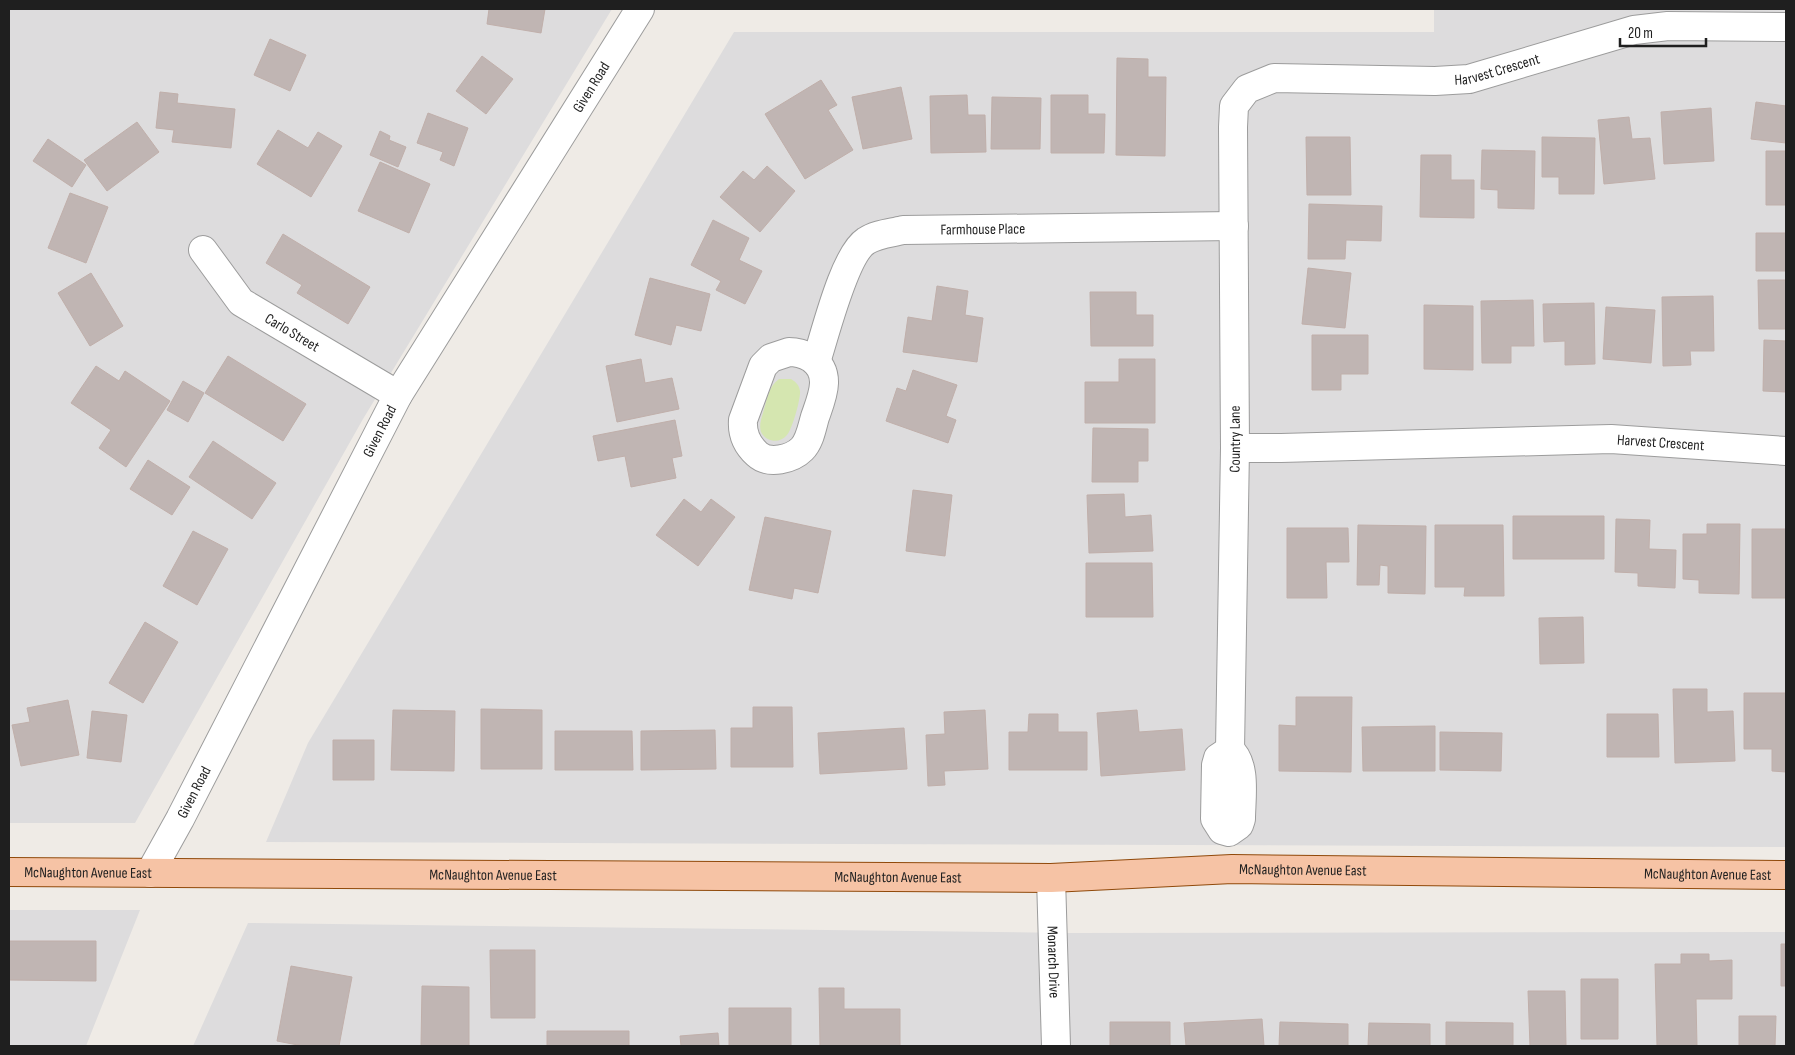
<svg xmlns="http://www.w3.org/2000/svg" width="1795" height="1055" font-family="'Sofia Sans Condensed',sans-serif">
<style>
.residential{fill:#dddcdd}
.grass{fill:#d5e6b0}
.building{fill:#c0b5b3;stroke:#c0afaa}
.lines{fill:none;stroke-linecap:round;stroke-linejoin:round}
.minor-casing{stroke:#9c9c9c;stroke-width:30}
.major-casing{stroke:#90490a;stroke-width:30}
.minor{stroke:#fff;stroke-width:28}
.major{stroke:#f6c3a5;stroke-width:28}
.labels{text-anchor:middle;stroke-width:5;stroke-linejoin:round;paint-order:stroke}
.street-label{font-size:15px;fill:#1f1f1f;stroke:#fff}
</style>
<rect width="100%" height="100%" fill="#efebe6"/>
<path class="residential" d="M9,9H612L363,419L135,823H9Z
M1434,9H1786V847L266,842L308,743L734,32H1434Z
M9,910H140L86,1046H9Z
M248,923L1070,933L1786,932V1046H193Z"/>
<path class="grass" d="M779,379H791C796,382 799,385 800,391C801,398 792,430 787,435C780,444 766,442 761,432C759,426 761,419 763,413C767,400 768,387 779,379Z"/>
<path class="building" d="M489,9H545L541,33L487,24Z
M270,39L306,55L290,91L254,75Z
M482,56L513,79L486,114L456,91Z
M1117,58L1148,59V77H1166L1165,156L1116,155Z
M821,80L837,105L828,110L853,150L805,179L765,114Z
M901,87L912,139L863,149L852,97Z
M160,92L178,94L177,103L235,109L231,148L172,142L174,130L156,128Z
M967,95L968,115H985L986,152L931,153L930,96Z
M1051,95H1088V114H1105L1104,153H1051Z
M992,97L1041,98L1040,149H991Z
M1756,102L1786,106V143L1751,139Z
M1711,108L1714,161L1664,164L1661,112Z
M428,113L468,128L454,166L440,160L443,152L417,143Z
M1629,117L1632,139L1650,138L1655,179L1604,184L1598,120Z
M137,122L159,152L107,191L84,160Z
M278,130L308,148L318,132L342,146L311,197L257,164Z
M380,131L390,136L389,140L406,147L398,167L370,155Z
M1306,137H1350L1351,195H1307Z
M1542,137L1595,138L1594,194H1559V177H1542Z
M48,139L86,165L72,187L33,161Z
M1482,150L1535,151L1534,209L1498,208V190L1481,189Z
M1766,151H1786V205H1766Z
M1421,155H1451V180H1474V218L1420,217Z
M380,162L430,184L409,233L358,211Z
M767,166L795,191L760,232L720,197L743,171L754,180Z
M70,193L108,207L86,263L48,248Z
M1309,204L1382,206L1381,241L1346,240L1345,259H1308Z
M713,220L749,238L739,260L762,271L745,304L716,290L721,281L691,265Z
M1756,233H1786V271H1756Z
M283,234L370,287L348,324L297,293L302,285L266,263Z
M1308,268L1351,273L1345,328L1302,324Z
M91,273L123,326L90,346L58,293Z
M650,278L710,294L701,331L676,325L671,345L635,335Z
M1758,280H1786V329H1759Z
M937,286L968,291L965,315L983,318L977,362L903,352L908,317L932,321Z
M1090,292H1136V315H1153V346H1091Z
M1713,296L1714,351H1690L1691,365L1663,366L1662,297Z
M1533,300L1534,346H1511V363H1482L1481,301Z
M1594,303L1595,364L1565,365V341L1544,342L1543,304Z
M1424,305L1473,306V370L1424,369Z
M1606,307L1655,310L1651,363L1603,359Z
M1312,335H1368V374H1341V390H1312Z
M1764,340L1786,341V392L1763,391Z
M228,356L306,404L283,441L205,393Z
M641,359L645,383L672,378L679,409L617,422L606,366Z
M1119,359H1155V423H1085V382H1119Z
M96,366L119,381L125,371L170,401L126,467L99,448L111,430L71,403Z
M913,370L957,385L946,416L956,420L948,443L886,421L897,388L906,391Z
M183,381L204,393L188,422L167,410Z
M675,420L682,456L672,458L676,478L631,487L625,456L598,461L593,436Z
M1093,428L1148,429V461H1138V482H1092Z
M213,441L276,483L252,519L189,477Z
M148,460L190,487L172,515L130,489Z
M913,490L952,495L945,556L906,551Z
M1124,494L1125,517L1151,515L1153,551L1089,553L1087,495Z
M684,499L701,512L711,499L735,517L698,566L656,535Z
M1513,516H1604V559H1513Z
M765,517L831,531L818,593L794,588L792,599L749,590Z
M1616,519L1650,520L1649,549L1676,550L1675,588L1638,586V573L1615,572Z
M1707,524H1740L1739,594L1699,593V580L1683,579V534H1707Z
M1358,525L1426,526L1425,594L1388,593V566L1380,565L1379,585H1357Z
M1435,525H1503L1504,596H1464L1465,587H1435Z
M1287,528H1348L1349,562H1326L1327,598H1287Z
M1752,529H1786V598H1752Z
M193,531L228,549L197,605L163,586Z
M1086,563H1152L1153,617H1086Z
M1583,617L1584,663L1540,664L1539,618Z
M145,622L178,642L143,703L109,683Z
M1673,689H1707V712L1733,711L1735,761L1675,763Z
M1744,693H1786V772L1772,771V749H1744Z
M1296,697H1352L1351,772L1279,771V725L1296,726Z
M68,700L79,755L21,766L12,725L30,722L27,708Z
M753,707H792L793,767H731V728H753Z
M481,709L542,710V769H481Z
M393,710L455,711L454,771L391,770Z
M985,710L988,769L944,771L945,785L928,786L926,735L945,734L944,712Z
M1137,710L1139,732L1182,729L1185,770L1101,776L1097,713Z
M92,711L127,715L121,762L87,758Z
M1029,714H1058V732H1087V770H1009V732H1028Z
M1607,714H1658L1659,757H1607Z
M1435,726V771H1363L1362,727Z
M904,728L907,769L820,774L818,733Z
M715,730L716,769L641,770V731Z
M555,731H632L633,770H555Z
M1440,732L1502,733L1501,771L1440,770Z
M333,740H374V780H333Z
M9,941H96V981L9,980Z
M1781,944H1786V986H1781Z
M490,950H535V1018H491Z
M1681,954H1709V961L1732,960V999H1696L1697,1046H1657L1655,964H1681Z
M291,966L352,977L339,1046H303L277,1041Z
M1581,979H1618V1039H1581Z
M422,986L469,987V1046H421Z
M819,988H844V1009H900V1046H820Z
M1528,991H1565L1566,1046H1530Z
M729,1008H791V1046H729Z
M1739,1016H1776L1775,1046H1739Z
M1262,1019L1264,1046H1186L1184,1023Z
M1110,1022H1170V1046H1110Z
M1280,1022L1348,1024V1046H1279Z
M1446,1022L1513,1023V1046H1446Z
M1369,1023L1430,1024V1046H1368Z
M547,1031H629V1046H547Z
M718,1033L719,1046H681L680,1036Z"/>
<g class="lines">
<defs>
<g id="minor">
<path id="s1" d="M203,250L241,302L398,395"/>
<path d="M789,352C798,352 804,354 811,358C833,373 822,397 815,417C812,427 810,441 802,449C792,459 769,465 757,454C747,445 742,433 743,420L763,366L771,358Z"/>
<path id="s2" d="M816,362C825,335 844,255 866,241C876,234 891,233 903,230L1234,226"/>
<path id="s3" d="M1235,448H1281L1611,439L1786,451"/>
<path id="s4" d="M1230,750L1235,448L1233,127L1234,106L1247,89L1274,78L1435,81L1469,79L1634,30L1668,26L1786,27"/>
<path d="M1230,750C1247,764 1241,799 1241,819L1239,825L1229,832L1222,830L1215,819L1216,765L1218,758Z"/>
<path id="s5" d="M150,873L180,819L398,395L640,9"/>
<path id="s6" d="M1051,878L1056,1046"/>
</g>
<g id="major">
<path id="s7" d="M9,872L1051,878L1232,869L1786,875"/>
</g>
</defs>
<use href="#minor" class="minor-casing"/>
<use href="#major" class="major-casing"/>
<use href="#minor" class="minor"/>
<use href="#major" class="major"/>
</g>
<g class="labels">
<g class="street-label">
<text dy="5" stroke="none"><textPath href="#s4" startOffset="919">Harvest Crescent</textPath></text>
<text dy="5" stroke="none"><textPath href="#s5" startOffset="902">Given Road</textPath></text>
<text dy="5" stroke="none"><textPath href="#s2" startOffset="251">Farmhouse Place</textPath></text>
<text dy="5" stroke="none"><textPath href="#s1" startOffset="124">Carlo Street</textPath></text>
<text dy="5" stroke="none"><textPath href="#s5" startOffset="498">Given Road</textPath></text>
<text dy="5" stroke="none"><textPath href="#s4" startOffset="311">Country Lane</textPath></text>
<text dy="5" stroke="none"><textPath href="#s3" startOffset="426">Harvest Crescent</textPath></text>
<text dy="5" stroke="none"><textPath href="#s5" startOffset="92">Given Road</textPath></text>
<text dy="5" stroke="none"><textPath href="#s7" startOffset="1294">McNaughton Avenue East</textPath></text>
<text dy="5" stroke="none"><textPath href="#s7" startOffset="79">McNaughton Avenue East</textPath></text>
<text dy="5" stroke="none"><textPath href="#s7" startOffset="484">McNaughton Avenue East</textPath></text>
<text dy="5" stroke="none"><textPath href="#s7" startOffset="1699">McNaughton Avenue East</textPath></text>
<text dy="5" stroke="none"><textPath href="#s7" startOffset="889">McNaughton Avenue East</textPath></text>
<text dy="5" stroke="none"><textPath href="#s6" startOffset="84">Monarch Drive</textPath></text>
</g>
</g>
<rect width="1795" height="1055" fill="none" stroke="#1f1f1f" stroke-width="20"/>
<path d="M1620 38v8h86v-8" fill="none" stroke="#1f1f1f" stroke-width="2.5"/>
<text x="1628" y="38" font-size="15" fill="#1f1f1f" stroke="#ffffff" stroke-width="4" paint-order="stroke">20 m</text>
</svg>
